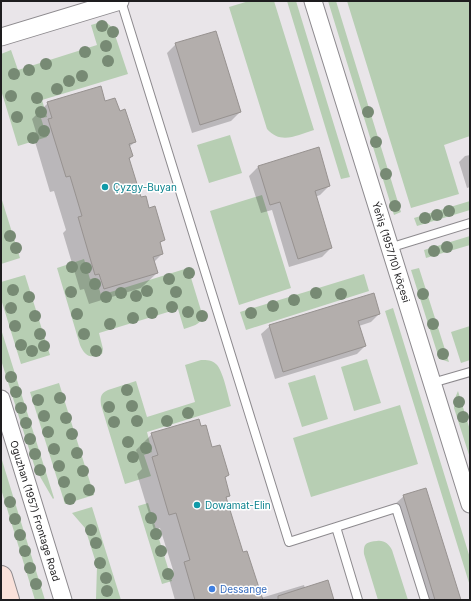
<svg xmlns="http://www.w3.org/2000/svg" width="471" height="601" font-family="Inter,sans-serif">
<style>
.green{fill:#b7ceb3}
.shadow{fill:#0003}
.building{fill:#b3aeac;stroke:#979290}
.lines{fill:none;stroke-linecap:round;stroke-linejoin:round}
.service-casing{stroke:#8d8a8e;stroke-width:10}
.minor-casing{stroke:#8d8a8e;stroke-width:19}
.secondary-casing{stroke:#8d8a8e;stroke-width:24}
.service{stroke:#fff;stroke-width:8}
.minor{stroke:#fff;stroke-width:17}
.secondary{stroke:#f9e1da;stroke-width:22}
.tree{fill:#778a74}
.culture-dot{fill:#0f9aa8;stroke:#fff;stroke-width:1.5}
.shop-dot{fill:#3f7fe0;stroke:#fff;stroke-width:1.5}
.labels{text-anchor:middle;stroke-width:3;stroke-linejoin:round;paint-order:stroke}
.culture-label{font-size:10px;fill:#0d838f;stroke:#fff;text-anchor:start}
.street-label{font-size:10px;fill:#1e1d1f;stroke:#fff}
.shop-label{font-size:10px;fill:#366cbe;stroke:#fff;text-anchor:start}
</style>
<rect width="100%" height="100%" fill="#e9e5e9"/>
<path class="green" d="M249,1H274L314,130C297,135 281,145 267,129L229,7Z
M287,1H296L350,177L341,179Z
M328,1H336L401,212L394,215Z
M347,1H470V136L444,145L459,194L411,208Z
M101,22C107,22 110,25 113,29L128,74L42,100L47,117L41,118L47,137L18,146L1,90V54L11,50L18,70L97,45L91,25Z
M230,135L242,173L209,183L197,145Z
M262,195L291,288L239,305L210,211Z
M1,197L20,258L1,264Z
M470,201V210L417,226L414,218Z
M470,236V245L426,258L424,250Z
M84,259L90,279L96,278L101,295L188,268L203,317C200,325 192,326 184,329L178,309L99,333L103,349L102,354C90,359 85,356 80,345L57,268Z
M419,268L449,362L443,360L437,352L411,270Z
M364,274L369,291L246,330L240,312Z
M25,275L50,355L21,364L1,299V282Z
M393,308L470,558V586L385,311Z
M470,326V360L461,363L451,332Z
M1,329L54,498L53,499L35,468L1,360Z
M367,359L381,403L354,411L341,367Z
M201,360C207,360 212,360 216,364C223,370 228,396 231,406L147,432L152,452L144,455L151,476L125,484L101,405C100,397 101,393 108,390L136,381L147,417L195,402L185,365Z
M315,375L328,419L302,427L288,383Z
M59,383L94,495L65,504L30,392Z
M458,391L470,430V458L454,408L455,398Z
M400,405L418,464L311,497L293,438Z
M1,457L45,600H35L1,489Z
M148,503L172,581L162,584L138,506Z
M92,507L121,600H96V599L97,566L85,528L72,513Z
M377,541C384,540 389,544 392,550L408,600H378L364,554C363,543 367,542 377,541Z"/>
<path class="shadow" d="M176,44L240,112L231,121L192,133L167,53Z
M48,103H105L119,112L135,142L129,147L132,156L129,160L140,199L149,209L164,239L159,244L162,254L154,262L157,273L141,288L89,304L84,289L80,290L63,233L66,230L54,191L50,192L33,135L36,132L32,119Z
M318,149L329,186L320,195L315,197L331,248L322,257L289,267L272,210L261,213L249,176L258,167Z
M470,155V187L467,188L459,162L465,156Z
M379,314L371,322L359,326L365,346L357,354L275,379L261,334L270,326Z
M152,434L212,448L228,475L224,479L229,496L225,499L242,554L261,598L304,585L305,588L333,600H175L169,579L174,573L160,528L154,530L137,474L142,469L136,450Z
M404,496L460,600H424L395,504Z"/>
<path class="building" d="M216,31L241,112L200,125L175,43Z
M101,86L105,101L115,98L120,111L125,109L136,142L129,144L133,156L129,158L141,197L146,196L149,208L155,206L165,240L160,242L163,254L153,257L158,273L104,289L99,274L95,275L78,217L82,216L70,176L66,177L48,119L52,118L47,102Z
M319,147L330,186L315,191L332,248L298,259L280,202L270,205L258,166Z
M374,293L380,314L358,321L366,346L283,372L269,325Z
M199,419L201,426L206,425L212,447L220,445L229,475L225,477L230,496L226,497L243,552L247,551L263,600H195L184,562L190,560L176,513L169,515L152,457L158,455L151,433Z
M426,488L461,600H435L403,495Z
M328,580L334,600H278V596Z"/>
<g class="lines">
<defs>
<path id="service" d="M121,1L289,542L396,508L425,600
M389,248L470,223
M432,383L470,372
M336,527L358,600"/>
<g id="minor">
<path id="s1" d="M313,1L470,504"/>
<path d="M1,37L120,1"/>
<path id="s2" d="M1,399L63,600"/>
</g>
<path id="secondary" d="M1,577L8,600"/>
</defs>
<use href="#service" class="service-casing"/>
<use href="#minor" class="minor-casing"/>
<use href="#secondary" class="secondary-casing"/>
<use href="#service" class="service"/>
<use href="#minor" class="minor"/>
<use href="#secondary" class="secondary"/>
</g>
<g class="tree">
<circle cx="102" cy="26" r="6"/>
<circle cx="113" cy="32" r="6"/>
<circle cx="106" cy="46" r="6"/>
<circle cx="85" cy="52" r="6"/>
<circle cx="108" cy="61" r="6"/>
<circle cx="46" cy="64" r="6"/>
<circle cx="29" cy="70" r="6"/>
<circle cx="14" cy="74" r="6"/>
<circle cx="82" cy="76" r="6"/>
<circle cx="69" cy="81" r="6"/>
<circle cx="57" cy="89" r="6"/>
<circle cx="11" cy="96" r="6"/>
<circle cx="37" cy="98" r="6"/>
<circle cx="41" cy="112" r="6"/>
<circle cx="368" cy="112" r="6"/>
<circle cx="17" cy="117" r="6"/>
<circle cx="44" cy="131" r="6"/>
<circle cx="33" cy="138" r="6"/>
<circle cx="376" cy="142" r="6"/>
<circle cx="386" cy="174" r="6"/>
<circle cx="395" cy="206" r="6"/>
<circle cx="449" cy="211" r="6"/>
<circle cx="437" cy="215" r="6"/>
<circle cx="425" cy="218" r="6"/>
<circle cx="10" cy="236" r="6"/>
<circle cx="447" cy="247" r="6"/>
<circle cx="16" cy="248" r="6"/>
<circle cx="434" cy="251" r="6"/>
<circle cx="72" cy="267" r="6"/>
<circle cx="86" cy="268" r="6"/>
<circle cx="189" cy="273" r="6"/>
<circle cx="169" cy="279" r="6"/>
<circle cx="95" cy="284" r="6"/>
<circle cx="13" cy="290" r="6"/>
<circle cx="147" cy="291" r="6"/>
<circle cx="71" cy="292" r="6"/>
<circle cx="176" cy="292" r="6"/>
<circle cx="121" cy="293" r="6"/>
<circle cx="316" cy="293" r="6"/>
<circle cx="341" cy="294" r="6"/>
<circle cx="423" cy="294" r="6"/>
<circle cx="136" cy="296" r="6"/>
<circle cx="29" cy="297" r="6"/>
<circle cx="106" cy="297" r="6"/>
<circle cx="294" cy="300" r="6"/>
<circle cx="273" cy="306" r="6"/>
<circle cx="172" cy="307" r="6"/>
<circle cx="11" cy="308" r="6"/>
<circle cx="188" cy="312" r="6"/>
<circle cx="152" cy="313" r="6"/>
<circle cx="251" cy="313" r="6"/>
<circle cx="77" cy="314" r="6"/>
<circle cx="35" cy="316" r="6"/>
<circle cx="202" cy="316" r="6"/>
<circle cx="133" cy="318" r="6"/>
<circle cx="110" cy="324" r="6"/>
<circle cx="433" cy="324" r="6"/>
<circle cx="15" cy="326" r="6"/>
<circle cx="40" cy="334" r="6"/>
<circle cx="84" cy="334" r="6"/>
<circle cx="21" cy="345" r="6"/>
<circle cx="44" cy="346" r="6"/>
<circle cx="32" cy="351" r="6"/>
<circle cx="96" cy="351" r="6"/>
<circle cx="443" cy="354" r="6"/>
<circle cx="11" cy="377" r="6"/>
<circle cx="127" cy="390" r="6"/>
<circle cx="16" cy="392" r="6"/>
<circle cx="60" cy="398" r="6"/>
<circle cx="38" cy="400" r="6"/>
<circle cx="459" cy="402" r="6"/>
<circle cx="132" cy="406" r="6"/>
<circle cx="109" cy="407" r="6"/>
<circle cx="21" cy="408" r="6"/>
<circle cx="188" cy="413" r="6"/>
<circle cx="44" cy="416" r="6"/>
<circle cx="463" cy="417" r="6"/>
<circle cx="66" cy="418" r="6"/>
<circle cx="137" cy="421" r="6"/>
<circle cx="167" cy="421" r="6"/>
<circle cx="114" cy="422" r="6"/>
<circle cx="26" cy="423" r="6"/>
<circle cx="48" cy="432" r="6"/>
<circle cx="72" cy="434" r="6"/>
<circle cx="30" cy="439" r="6"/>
<circle cx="128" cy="442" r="6"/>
<circle cx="146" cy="448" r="6"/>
<circle cx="54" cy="449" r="6"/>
<circle cx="77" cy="453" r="6"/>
<circle cx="35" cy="454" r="6"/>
<circle cx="133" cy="457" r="6"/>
<circle cx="59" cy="466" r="6"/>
<circle cx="40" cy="470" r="6"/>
<circle cx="83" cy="471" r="6"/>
<circle cx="64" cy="482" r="6"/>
<circle cx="89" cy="490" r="6"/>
<circle cx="70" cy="499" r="6"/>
<circle cx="10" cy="502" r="6"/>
<circle cx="151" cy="518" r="6"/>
<circle cx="15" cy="519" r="6"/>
<circle cx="91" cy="530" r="6"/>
<circle cx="156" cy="534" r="6"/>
<circle cx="20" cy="535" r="6"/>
<circle cx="96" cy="543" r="6"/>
<circle cx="25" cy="551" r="6"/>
<circle cx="161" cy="551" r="6"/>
<circle cx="100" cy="563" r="6"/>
<circle cx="30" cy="568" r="6"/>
<circle cx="168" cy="574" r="6"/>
<circle cx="106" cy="578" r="6"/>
<circle cx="36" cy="584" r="6"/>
<circle cx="107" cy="591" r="6"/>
</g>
<g class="culture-dot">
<circle cx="105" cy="187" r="4"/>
<circle cx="197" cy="505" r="4"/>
</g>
<circle class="shop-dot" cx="212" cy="589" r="4"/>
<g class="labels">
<g class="culture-label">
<text x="113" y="191">Çyzgy-Buyan</text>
<text x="205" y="509">Dowamat-Elin</text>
</g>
<g class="street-label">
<text dy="4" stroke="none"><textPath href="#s1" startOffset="263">Ýeňiş (1957/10) köçesi</textPath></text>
<text dy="4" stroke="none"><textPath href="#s2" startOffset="117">Oguzhan (1957) Frontage Road</textPath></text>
</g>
<g class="shop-label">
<text x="220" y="593">Dessange</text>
</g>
</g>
<rect width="471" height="601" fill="none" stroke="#1e1d1f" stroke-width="4"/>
</svg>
